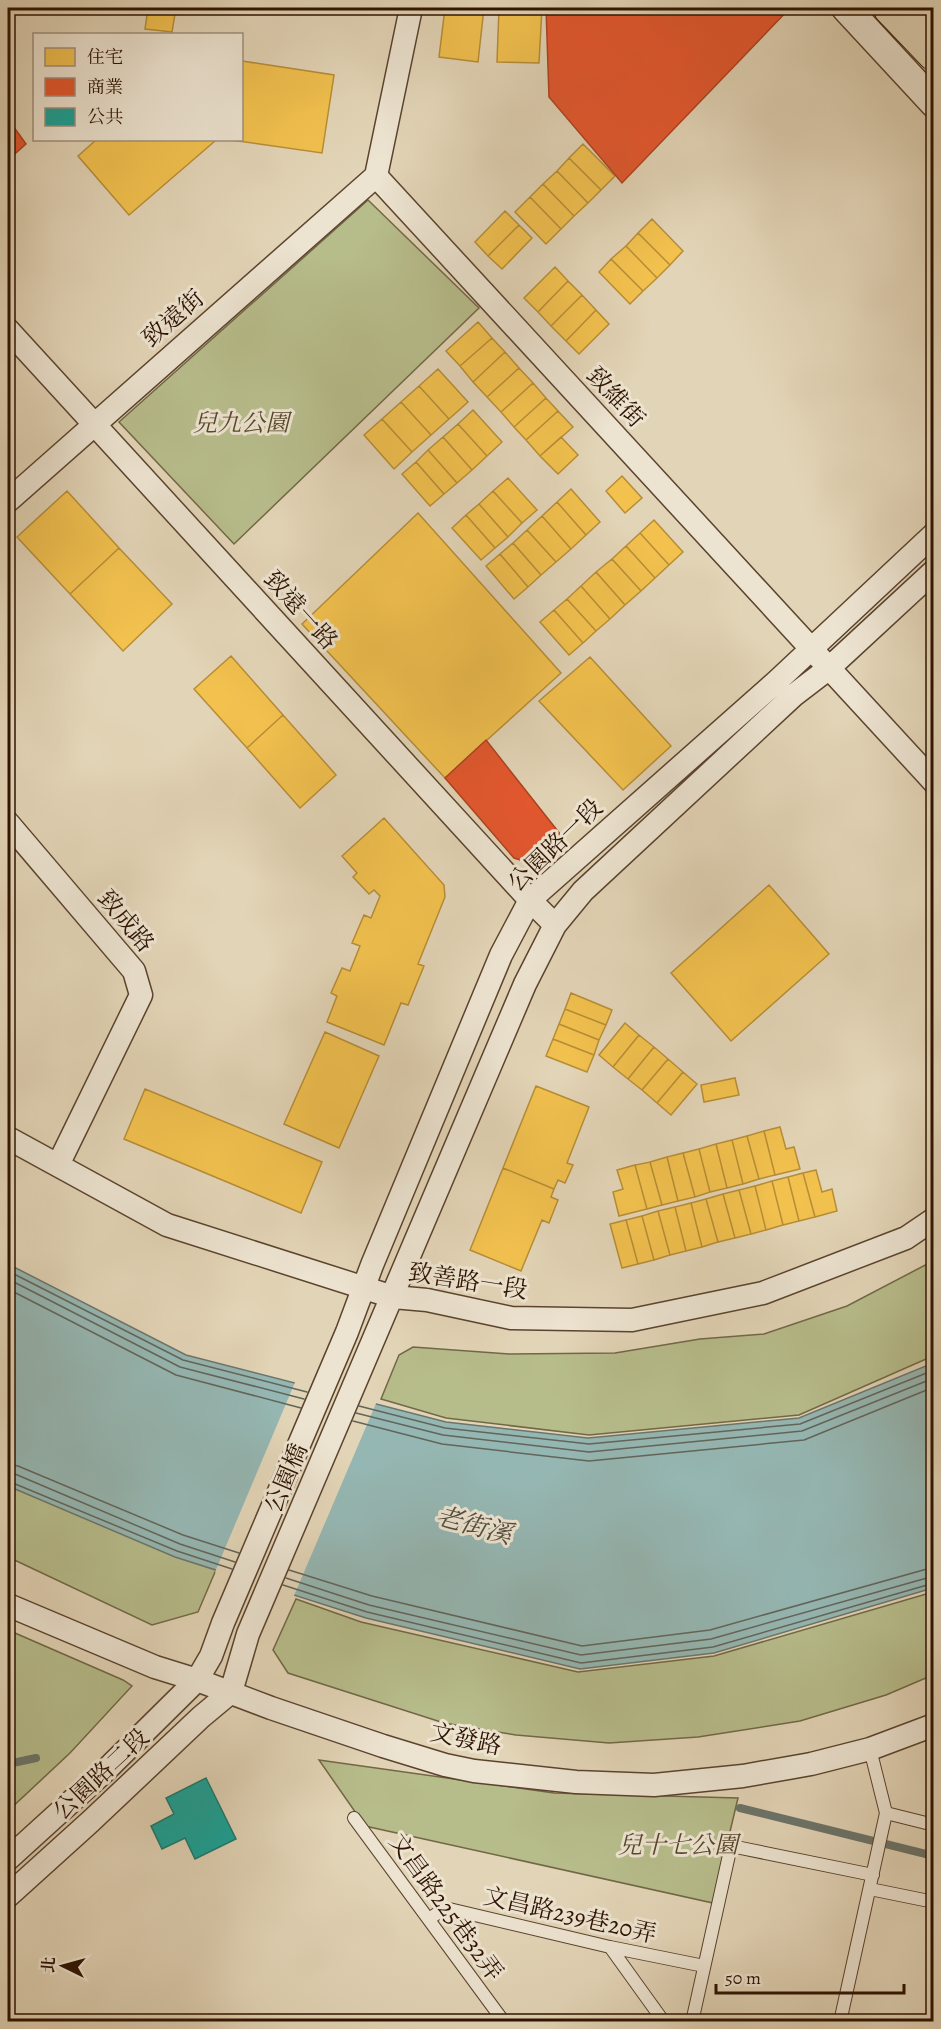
<svg xmlns="http://www.w3.org/2000/svg" width="941" height="2029" font-family="Alegreya,'Noto Serif TC',serif">
<style>
.green{fill:#b7bc8b;stroke:#726846;stroke-width:1.5}
.water{fill:#95b7b3;stroke:#6c756b;stroke-width:1.5}
.pier{fill:#e2d4b6}
.homes{fill:#f2c14e;stroke:#b78d37;stroke-width:1.5}
.shops{fill:#e4572e;stroke:#ad4320;stroke-width:1.5}
.public{fill:#17a398;stroke:#1e786a;stroke-width:1.5}
.lines{fill:none;stroke-linecap:round;stroke-linejoin:round}
.shore{stroke:#62655a;stroke-width:1.5}
.stream{stroke:#6c756b;stroke-width:8}
.service-casing{stroke:#5b432e;stroke-width:14}
.minor-casing{stroke:#5b432e;stroke-width:25}
.tertiary-casing{stroke:#5b432e;stroke-width:31}
.primary-casing{stroke:#2e1300;stroke-width:35}
.service{stroke:#ece3d0;stroke-width:12}
.minor{stroke:#ece3d0;stroke-width:22}
.tertiary{stroke:#ece3d0;stroke-width:28}
.primary{stroke:#e2d4b6;stroke-width:33}
.labels{text-anchor:middle;stroke-width:6;stroke-linejoin:round;paint-order:stroke}
.street-label{font-size:24px;fill:#2e1300;stroke:#ece3d0}
.park-label{font-size:24px;font-style:italic;fill:#57462a;stroke:#ece3d0}
.water-label{font-size:26px;font-style:italic;fill:#524c3f;stroke:#ece3d0}
</style>
<rect width="100%" height="100%" fill="#e2d4b6"/>
<filter id="stains"><feTurbulence type="fractalNoise" baseFrequency=".00333" numOctaves="4"/><feColorMatrix values="0 0 0 0 .2 0 0 0 0 .09 0 0 0 0 .02 0 0 0 .5 -.17"/></filter>
<radialGradient id="worn" r=".72"><stop offset=".6" stop-color="#630" stop-opacity="0"/><stop offset="1" stop-color="#630" stop-opacity=".3"/></radialGradient>
<path class="green" d="M368,200L479,308L234,544L119,422Z
M933,1261V1356L799,1415L589,1435L446,1418L381,1399L399,1355L413,1347L509,1354L615,1353L700,1339L764,1334L847,1306Z
M8,1484L218,1565L198,1612L152,1625L8,1557Z
M933,1592V1675L886,1695L800,1721L698,1737L609,1743L516,1735L444,1723L288,1673L273,1650L296,1599L361,1622L578,1672L714,1656Z
M8,1630L123,1680L132,1686L70,1753L8,1811Z
M319,1760L554,1793L738,1798L713,1903L365,1826Z"/>
<path class="water" d="M8,1264L186,1355L446,1422L588,1438L799,1418L933,1363V1588L714,1653L580,1669L366,1618L175,1557L8,1486Z"/>
<path class="pier" d="M296,1380L377,1401L293,1598L215,1572Z"/>
<path class="homes" d="M148,8H176L172,32L145,29Z
M445,8H484L478,62L439,57Z
M499,8H542L539,63L497,62Z
M242,61L334,75L322,153L231,140H242Z
M96,140H213L215,141L129,215L78,156Z
M583,144L615,176L601,190L569,158Z
M569,158L601,190L588,203L557,171Z
M557,171L588,203L574,216L543,184Z
M543,184L574,216L561,229L530,197Z
M530,197L561,229L546,244L515,212Z
M505,211L519,225L488,256L475,242Z
M652,219L683,251L670,265L638,233Z
M519,225L532,238L502,269L488,256Z
M638,233L670,265L657,278L626,246Z
M626,246L657,278L643,291L611,259Z
M611,259L643,291L630,304L599,272Z
M555,267L568,281L538,312L524,298Z
M568,281L582,295L551,326L538,312Z
M582,295L596,310L566,341L551,326Z
M596,310L609,324L579,354L566,341Z
M478,322L492,338L460,366L446,351Z
M492,338L505,352L473,382L460,366Z
M505,352L519,368L487,397L473,382Z
M519,368L533,383L501,412L487,397Z
M438,369L468,402L449,419L419,386Z
M533,383L546,398L514,427L501,412Z
M419,386L449,419L431,435L401,402Z
M546,398L558,411L526,440L514,427Z
M401,402L431,435L412,452L382,419Z
M473,410L502,442L487,456L458,424Z
M558,411L573,427L540,456L526,440Z
M382,419L412,452L394,469L364,435Z
M458,424L487,456L472,470L443,437Z
M443,437L472,470L457,483L428,450Z
M561,437L578,455L558,474L540,456Z
M428,450L457,483L444,494L416,462Z
M416,462L444,494L430,506L402,474Z
M622,476L642,498L625,513L606,491Z
M508,478L537,510L522,523L493,491Z
M571,489L600,522L586,535L557,502Z
M67,491L119,548L70,594L17,537Z
M493,491L522,523L508,537L479,504Z
M557,502L586,535L571,549L542,516Z
M479,504L508,537L495,548L466,515Z
M418,513L561,673L445,778L302,624Z
M466,515L495,548L481,560L452,528Z
M542,516L571,549L556,562L527,530Z
M654,520L683,552L669,565L640,533Z
M527,530L556,562L541,575L513,543Z
M640,533L669,565L655,578L626,546Z
M513,543L541,575L528,587L500,554Z
M626,546L655,578L641,591L612,559Z
M119,548L172,604L123,651L70,594Z
M500,554L528,587L514,599L486,566Z
M612,559L641,591L625,605L596,572Z
M596,572L625,605L610,619L581,586Z
M581,586L610,619L596,631L567,599Z
M567,599L596,631L583,643L554,610Z
M554,610L583,643L569,655L540,622Z
M231,656L283,715L247,748L194,689Z
M590,657L671,746L623,790L539,701Z
M283,715L336,775L300,808L247,748Z
M384,818L444,885L445,897L418,964L424,966L408,1005L401,1003L384,1045L327,1022L337,996L331,993L342,968L350,971L360,946L352,943L364,915L371,918L380,896L374,890L369,894L353,877L357,873L342,856Z
M769,885L829,954L731,1041L671,973Z
M571,993L612,1010L606,1025L565,1009Z
M565,1009L606,1025L599,1040L559,1024Z
M625,1023L639,1035L613,1067L599,1055Z
M559,1024L599,1040L594,1055L553,1039Z
M325,1032L379,1056L339,1148L284,1124Z
M639,1035L654,1047L628,1079L613,1067Z
M553,1039L594,1055L587,1072L546,1056Z
M654,1047L668,1059L642,1090L628,1079Z
M668,1059L683,1072L657,1103L642,1090Z
M683,1072L697,1084L671,1115L657,1103Z
M735,1078L739,1095L704,1102L701,1085Z
M536,1086L589,1107L567,1163L573,1165L565,1183L558,1180L554,1189L503,1168Z
M145,1089L322,1162L301,1213L124,1139Z
M780,1127L786,1149L794,1147L800,1169L775,1175L764,1131Z
M764,1131L775,1175L759,1179L747,1136Z
M747,1136L759,1179L743,1184L732,1140Z
M732,1140L743,1184L727,1188L716,1144Z
M716,1144L727,1188L710,1192L699,1149Z
M699,1149L710,1192L695,1197L683,1153Z
M683,1153L695,1197L678,1201L667,1157Z
M667,1157L678,1201L662,1205L650,1162Z
M650,1162L662,1205L647,1209L635,1165Z
M635,1165L647,1209L619,1216L613,1192L623,1189L617,1170Z
M503,1168L554,1189L551,1197L558,1200L549,1223L542,1220L521,1271L470,1250Z
M816,1170L822,1192L832,1189L837,1211L815,1217L803,1173Z
M803,1173L815,1217L799,1221L788,1177Z
M788,1177L799,1221L783,1225L772,1181Z
M772,1181L783,1225L766,1230L755,1186Z
M755,1186L766,1230L751,1234L739,1190Z
M739,1190L751,1234L735,1238L723,1194Z
M723,1194L735,1238L718,1242L706,1199Z
M706,1199L718,1242L702,1247L691,1203Z
M691,1203L702,1247L686,1251L675,1207Z
M675,1207L686,1251L670,1255L658,1211Z
M658,1211L670,1255L654,1260L642,1216Z
M642,1216L654,1260L638,1264L626,1220Z
M626,1220L638,1264L622,1268L610,1224Z"/>
<path class="shops" d="M546,8H790L622,183L549,97Z
M8,119L26,144L8,160Z
M486,740L564,839L533,864L514,858L445,778Z"/>
<path class="public" d="M206,1778L236,1839L195,1859L185,1838L162,1849L151,1826L174,1814L166,1798Z"/>
<g class="lines">
<path class="shore" d="M8,1271L183,1360L307,1392
M8,1279L180,1367L304,1399
M8,1289L176,1375L301,1408
M359,1406L445,1428L589,1444L800,1424L934,1370
M356,1413L443,1435L589,1452L802,1431L934,1378
M353,1421L442,1444L589,1461L804,1440L934,1387
M8,1464L18,1466L183,1535L239,1553
M8,1473L15,1474L180,1544L235,1562
M8,1481L177,1551L232,1569
M289,1570L372,1596L582,1646L710,1630L934,1567
M286,1578L369,1605L581,1655L711,1639L934,1576
M283,1585L367,1612L581,1663L713,1647L934,1583"/>
<path class="stream" d="M8,1764L36,1758
M740,1808L934,1856"/>
<defs>
<path id="service" d="M870,1749L886,1813L934,1825
M354,1818L504,2022
M870,1889L934,1902
M429,1919L445,1908L610,1947L704,1966
M610,1947L664,2022
M692,2022L731,1846L873,1875
M840,2022L886,1813"/>
<path id="minor" d="M411,8L376,176L934,782
M8,330L530,900L555,925
M8,501L376,176
M8,823L134,971L141,995L58,1165
M8,1138L167,1225L393,1297L427,1300L511,1318L632,1320L763,1293L906,1238L934,1219
M8,1605L155,1667L197,1680L271,1708L383,1746L445,1765L474,1771L576,1782L654,1785L743,1776L811,1764L870,1749L934,1725
M231,1692L248,1634L525,984L555,925L583,891L794,695L828,669L934,571
M8,1859L106,1770L197,1680L211,1656L223,1623L347,1332L372,1265L501,955L530,900L776,682L934,534
M8,1896L91,1821L201,1717L231,1692"/>
<path id="tertiary" d="M846,8L934,103"/>
<path id="primary" d="M890,8L934,54
M933,8H934"/>
</defs>
<use href="#service" class="service-casing"/>
<use href="#minor" class="minor-casing"/>
<use href="#tertiary" class="tertiary-casing"/>
<use href="#primary" class="primary-casing"/>
<use href="#service" class="service"/>
<use href="#minor" class="minor"/>
<use href="#tertiary" class="tertiary"/>
<use href="#primary" class="primary"/>
</g>
<g class="labels">
<g class="street-label">
<text transform="translate(173 318) rotate(-41)" y="8">致遠街</text>
<text transform="translate(616 397) rotate(47)" y="8">致維街</text>
<text transform="translate(301 610) rotate(48)" y="8">致遠一路</text>
<text transform="translate(555 845) rotate(-44)" y="8">公園路一段</text>
<text transform="translate(126 921) rotate(50)" y="8">致成路</text>
<text transform="translate(468 1281) rotate(9)" y="8">致善路一段</text>
<text transform="translate(286 1478) rotate(-67)" y="8">公園橋</text>
<text transform="translate(466 1739) rotate(12)" y="8">文發路</text>
<text transform="translate(101 1774) rotate(-43)" y="8">公園路二段</text>
<text transform="translate(446 1907) rotate(54)" y="8">文昌路225巷32弄</text>
<text transform="translate(570 1915) rotate(13)" y="8">文昌路239巷20弄</text>
</g>
<g class="park-label">
<text x="241" y="431">兒九公園</text>
<text x="678" y="1853">兒十七公園</text>
</g>
<g class="water-label">
<text transform="translate(474 1525) rotate(15)" y="9">老街溪</text>
</g>
</g>
<rect width="941" height="2029" fill="none" stroke="#e2d4b6" stroke-width="30"/>
<rect x="9" y="9" width="923" height="2011" fill="none" stroke="#2e1300" stroke-width="3"/>
<rect x="15" y="15" width="911" height="1999" fill="none" stroke="#2e1300" stroke-width="1.5"/>
<rect x="33" y="33" width="210" height="108" fill="#ece3d0" stroke="#a0907d" stroke-width="1.5"/>
<rect x="45" y="48" width="30" height="18" fill="#f2c14e" stroke="#a0907d" stroke-width="1.5"/>
<text x="87" y="63" font-size="18" fill="#2e1300">住宅</text>
<rect x="45" y="78" width="30" height="18" fill="#e4572e" stroke="#a0907d" stroke-width="1.5"/>
<text x="87" y="93" font-size="18" fill="#2e1300">商業</text>
<rect x="45" y="108" width="30" height="18" fill="#17a398" stroke="#a0907d" stroke-width="1.5"/>
<text x="87" y="123" font-size="18" fill="#2e1300">公共</text>
<g transform="translate(63 1966) rotate(275)" stroke="#ece3d0" stroke-width="4.5" paint-order="stroke">
<path d="M0-4.5L10 22L0 15L-10 22Z" fill="#2e1300"/>
<text y="-9" font-size="16" font-weight="bold" text-anchor="middle" fill="#2e1300">北</text>
</g>
<path d="M716 1984v9h188v-9" fill="none" stroke="#2e1300" stroke-width="3"/>
<text x="725" y="1984" font-size="18" fill="#2e1300" stroke="#ece3d0" stroke-width="4.5" paint-order="stroke">50 m</text>
<rect width="100%" height="100%" filter="url(#stains)"/>
<rect width="100%" height="100%" fill="url(#worn)"/>
</svg>
